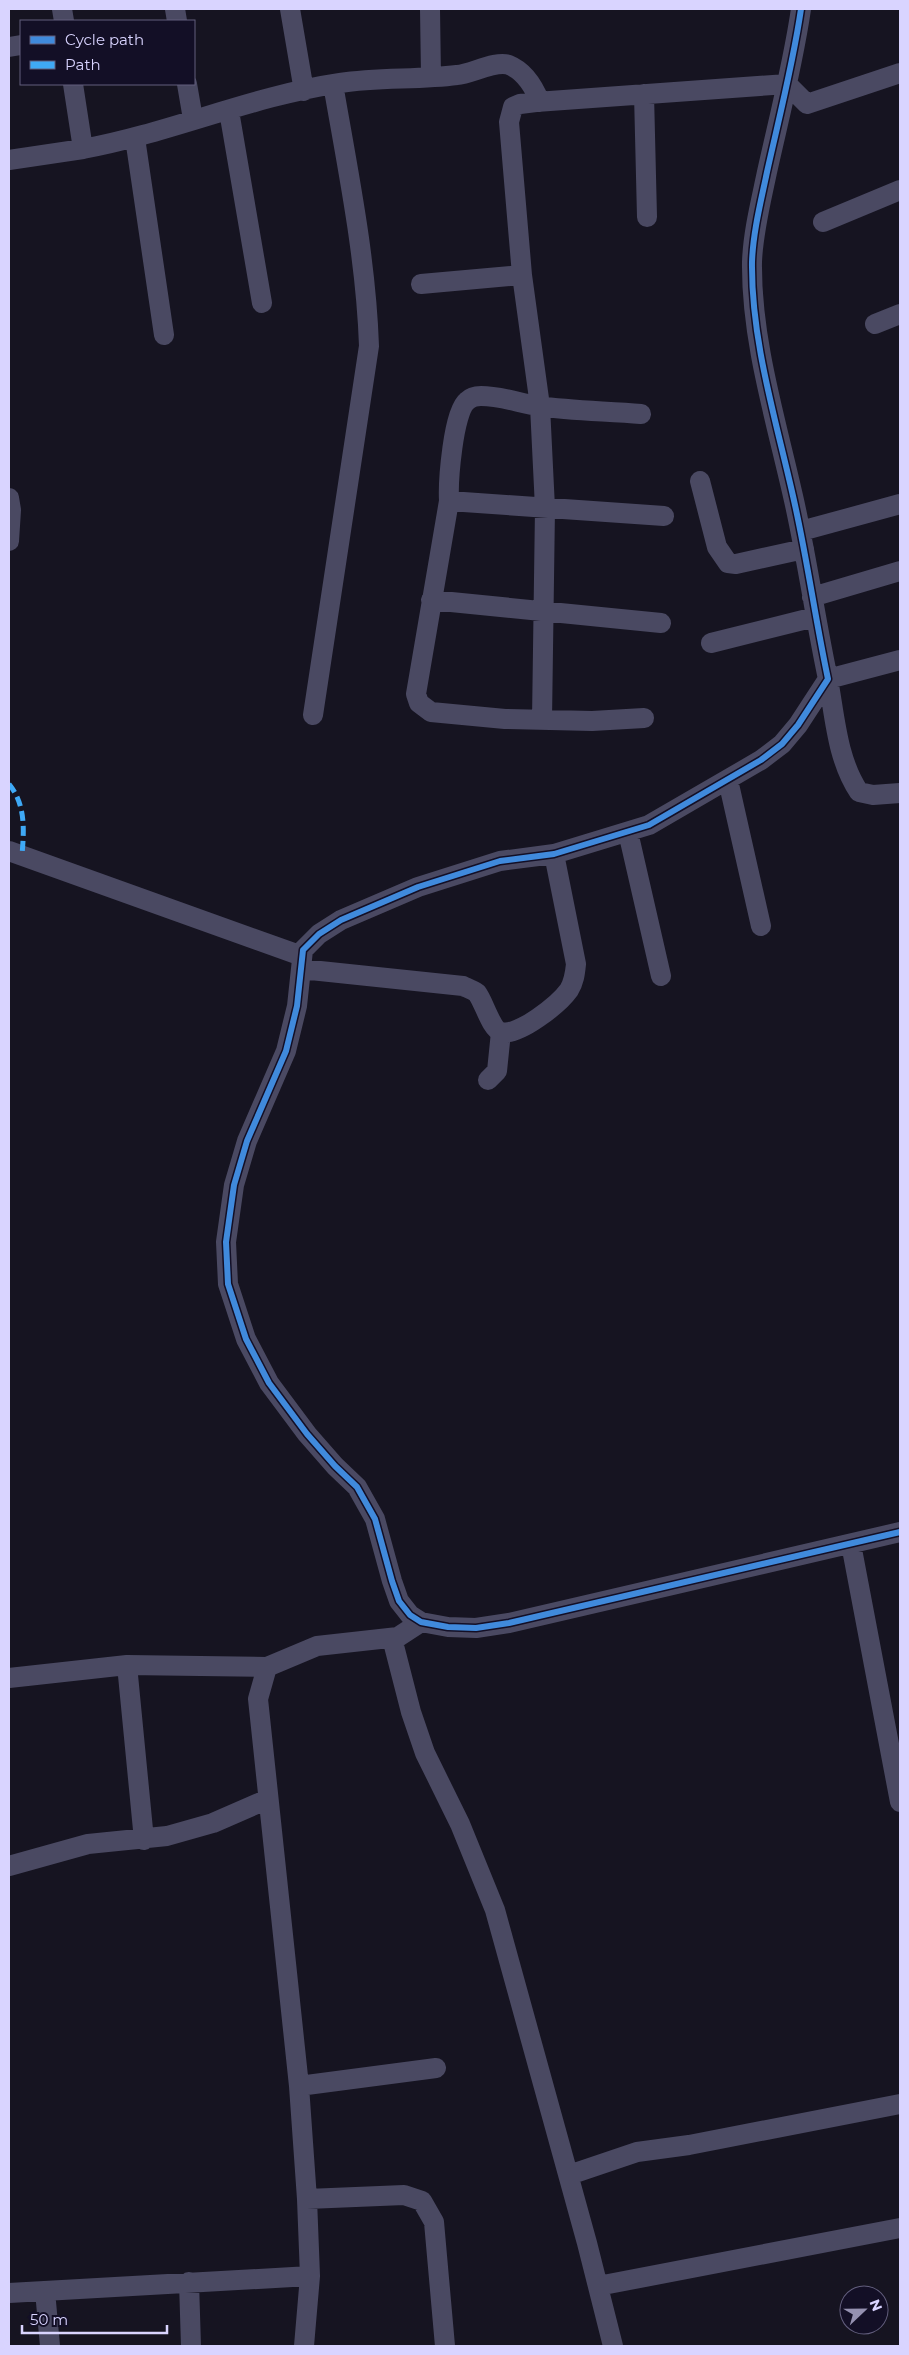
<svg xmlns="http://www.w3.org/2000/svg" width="909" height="2355" font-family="Montserrat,sans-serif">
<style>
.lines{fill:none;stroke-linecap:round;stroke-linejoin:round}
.street{stroke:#4a4962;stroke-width:20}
.quiet{stroke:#3fa9f5;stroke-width:5;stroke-dasharray:10 5;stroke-linecap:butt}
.cycleway-casing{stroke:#130f26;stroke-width:9}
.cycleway{stroke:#408adc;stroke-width:6}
</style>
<rect width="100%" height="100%" fill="#161421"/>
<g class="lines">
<path class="street" d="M62,9L64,21
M175,9L177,21
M290,9L304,91
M430,9L431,77
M801,9C793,64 779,118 767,172C761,201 753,232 752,262C751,340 776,420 793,496C807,557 815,618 828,679L798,725L782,744L761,760L649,825L554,854L500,861L418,887L341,920L319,934L303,950L297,1006L286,1051L247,1141L234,1185L226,1242L228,1284L246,1339L269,1383L307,1434L335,1466L357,1487L375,1519L392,1581L399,1601L410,1615L421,1622L448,1627L476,1628L509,1623L900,1532
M9,47L21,45
M73,84L83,149C170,133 252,96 340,83C378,77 418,80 457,75C471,74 496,60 509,65C524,71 534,87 540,102
M187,84L193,119
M644,94L647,217
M229,111L262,303
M135,138L164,335
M9,160L83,149
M823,222L900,190
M421,284L522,275
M875,324L900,314
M641,414C607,411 572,411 538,406C519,403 501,396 481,396C475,396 471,397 467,401C453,412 448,482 449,501L416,694L419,703L431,712L505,719L592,721L644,718
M700,481L717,547L728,563L736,564L804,549
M9,498L11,510L9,541
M449,501L664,516
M801,531L900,504
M812,597L900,571
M431,600L661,623
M711,643L815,617
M900,660L828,679C835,717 837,759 859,792L873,795L900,793
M313,715L369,346C366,258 348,171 333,84
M542,720L545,508L540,406L522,275L509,122L513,107L520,104L536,102L787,84L807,104L900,73
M728,780L761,926
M628,832L661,976
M9,851L302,956
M301,969L463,986C467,988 473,990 477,993C484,1002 491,1029 501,1032C518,1037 559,1004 569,990C574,982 575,974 576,964L554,854
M488,1080L497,1071L501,1032
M851,1544L900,1802
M392,1638L411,1712L425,1753L460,1824L495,1910L587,2243L613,2346
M127,1665L144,1840
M9,1678L127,1665L267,1667
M9,1866L88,1844L167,1836L213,1823L268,1799
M299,2086L436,2068
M569,2175L637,2152L689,2145L900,2104
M307,2199L404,2195L422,2201L434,2222L445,2346
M189,2282L191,2346
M598,2286L900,2228
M45,2291L50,2346
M9,2293L310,2276
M304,2346L310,2276L307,2199L299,2086L258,1699L267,1667L317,1646L398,1637L421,1622"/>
<path class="quiet" d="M9,784C26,805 24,830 22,855"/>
<defs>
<path id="cycleway" d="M801,9C793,64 779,118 767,172C761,201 753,232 752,262C751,340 776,420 793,496C807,557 815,618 828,679L798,725L782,744L761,760L649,825L554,854L500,861L418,887L341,920L319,934L303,950L297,1006L286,1051L247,1141L234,1185L226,1242L228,1284L246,1339L269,1383L307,1434L335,1466L357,1487L375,1519L392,1581L399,1601L410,1615L421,1622L448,1627L476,1628L509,1623L900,1532"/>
</defs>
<use href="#cycleway" class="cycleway-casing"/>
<use href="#cycleway" class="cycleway"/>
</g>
<rect width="909" height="2355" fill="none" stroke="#d9d4ff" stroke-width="20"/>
<rect x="20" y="20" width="175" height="65" fill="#130f26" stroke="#625e7d"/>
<rect x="30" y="36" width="25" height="8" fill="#408adc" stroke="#625e7d"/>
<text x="65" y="45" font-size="15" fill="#d9d4ff">Cycle path</text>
<rect x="30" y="61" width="25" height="8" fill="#3fa9f5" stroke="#625e7d"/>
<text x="65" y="70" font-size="15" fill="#d9d4ff">Path</text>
<g transform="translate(864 2310) rotate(68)"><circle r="24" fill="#130f26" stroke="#625e7d"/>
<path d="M0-4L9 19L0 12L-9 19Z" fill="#9591b1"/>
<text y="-8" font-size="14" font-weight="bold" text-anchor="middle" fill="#d9d4ff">N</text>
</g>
<path d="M22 2325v8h145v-8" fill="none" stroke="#d9d4ff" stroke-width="2.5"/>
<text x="30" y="2325" font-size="15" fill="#d9d4ff" stroke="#130f26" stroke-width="4" paint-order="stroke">50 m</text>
</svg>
